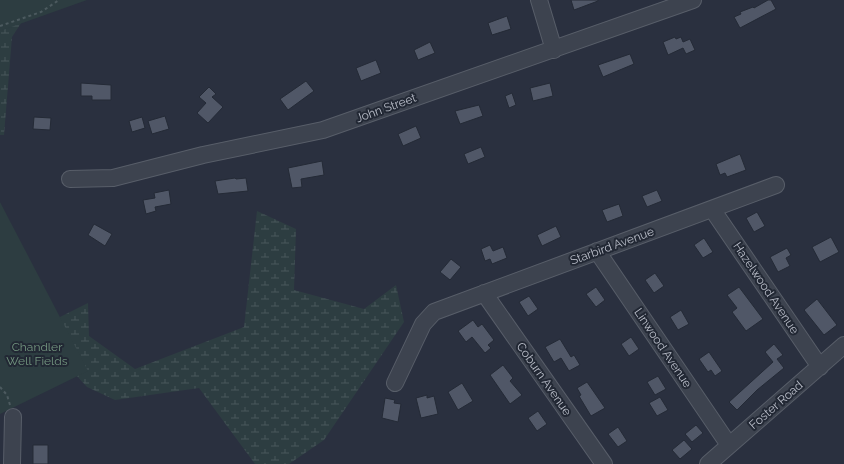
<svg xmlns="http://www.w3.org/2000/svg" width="844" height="464" font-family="Raleway,sans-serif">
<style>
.wetland{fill:url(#wetland-marsh)}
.park{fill:#2d3d41}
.building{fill:#505767;stroke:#242a36}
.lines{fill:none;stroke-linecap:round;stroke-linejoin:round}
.minor-casing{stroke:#585e69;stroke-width:18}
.path{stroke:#4c5a5f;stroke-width:2;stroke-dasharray:3 3;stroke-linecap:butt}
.minor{stroke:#3d434f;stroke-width:16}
.labels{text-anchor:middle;stroke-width:4;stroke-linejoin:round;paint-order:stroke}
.street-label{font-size:12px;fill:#babec9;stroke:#222834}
.park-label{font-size:12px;fill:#749780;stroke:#222834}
</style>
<defs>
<pattern id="wetland-marsh" width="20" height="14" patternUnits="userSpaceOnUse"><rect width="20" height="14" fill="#2d3d41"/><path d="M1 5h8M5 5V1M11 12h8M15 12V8" fill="none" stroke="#49575b"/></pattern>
</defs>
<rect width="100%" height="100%" fill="#2a303f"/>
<path class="wetland" d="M0,0H36L12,37L4,135H0Z
M257,211L296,229L294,290L364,309L396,285L404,322L324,440L289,464H255L199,388L115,400L87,387L34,330L88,303L89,336L135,369L244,327Z"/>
<path class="park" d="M0,0H87L0,31Z
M0,202L88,371L0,414Z"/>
<path class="building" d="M571,0H598V1L574,10Z
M768,0H771L776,9L740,28L734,17L741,14L740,12L753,7L754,8Z
M507,16L511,29L492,35L488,23Z
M675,37L676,39L681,37L683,42L690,39L695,50L686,54L683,48L668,55L663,42Z
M430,42L435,53L418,60L414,50Z
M630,54L634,64L603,77L598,65Z
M376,60L381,73L361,81L356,68Z
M306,81L314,91L288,110L280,99Z
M81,83L111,85V100H92V96H81Z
M550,83L553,96L533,101L530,88Z
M209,87L216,94L212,97L223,107L208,123L197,113L206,103L199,97Z
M512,93L516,105L509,108L505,96Z
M479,105L483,116L460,124L455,111Z
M165,116L169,129L152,134L148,121Z
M34,117L51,118L50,130L33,129Z
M142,117L145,128L132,132L129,121Z
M416,126L421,138L403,146L398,134Z
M481,147L485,157L468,164L464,154Z
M740,154L746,170L727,177L725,173L720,175L716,164Z
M322,161L324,175L301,179L302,187L292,188L288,168Z
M235,178L236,179L246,178L248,191L218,194L215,181Z
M169,190L171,204L155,207L156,211L146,214L143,200L155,198L154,193Z
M657,190L662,201L647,207L642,196Z
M619,204L623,216L607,222L602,210Z
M757,212L765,226L754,232L746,218Z
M94,224L112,234L105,246L88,235Z
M556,226L561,237L542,246L537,235Z
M831,237L839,252L820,262L812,247Z
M704,238L713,252L703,258L694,245Z
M490,245L493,251L503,247L507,258L492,264L490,259L485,261L481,249Z
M787,248L791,255L786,258L790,266L778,272L770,257Z
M451,259L461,267L450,280L440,272Z
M655,273L664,286L654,293L645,280Z
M596,287L605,300L596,307L586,294Z
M739,287L763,319L746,331L732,312L737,308L727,295Z
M529,296L538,309L528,316L519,302Z
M817,299L837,325L824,335L804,310Z
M681,310L689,324L678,330L670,317Z
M473,320L478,327L482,324L494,340L488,345L491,348L485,353L472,337L466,342L458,331Z
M631,337L639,349L629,356L621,344Z
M560,339L571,357L574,355L580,365L569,371L561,358L554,362L545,347Z
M774,344L783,355L777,359L784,368L757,390L737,410L729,402L773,362L765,352Z
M709,352L722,371L715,376L711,370L708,372L699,359Z
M503,365L513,378L510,381L522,395L510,404L490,375Z
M658,376L666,389L655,395L647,382Z
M587,382L605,408L591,416L579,396L581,395L577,388Z
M462,383L473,401L458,410L448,392Z
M427,395V398L434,396L438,414L421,418L416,398Z
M660,397L668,410L657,416L649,403Z
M385,398L395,400L394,403L401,404L398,422L382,418Z
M538,411L547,424L537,431L528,418Z
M696,425L703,433L692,442L685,434Z
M618,427L627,441L618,447L608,434Z
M684,440L692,449L680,459L672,450Z
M33,445H48V464H33Z"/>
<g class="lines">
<defs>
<path id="minor" d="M539,0L554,50
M70,179L113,178L203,155L323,130L693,0
M712,209L820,367
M597,251L729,445
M484,293L604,464
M395,383L423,324L434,312L776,185
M12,464L13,417
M708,464L844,345"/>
</defs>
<use href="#minor" class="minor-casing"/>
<path class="path" d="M0,26L41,12L59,0
M0,387L7,395L10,405"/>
<use href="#minor" class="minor"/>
</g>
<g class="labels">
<g class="street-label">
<text transform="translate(386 108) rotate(-20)" y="4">John Street</text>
<text transform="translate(612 246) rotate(-20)" y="4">Starbird Avenue</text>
<text transform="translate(766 288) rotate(56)" y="4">Hazelwood Avenue</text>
<text transform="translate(663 348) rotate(56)" y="4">Linwood Avenue</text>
<text transform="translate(544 379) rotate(55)" y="4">Coburn Avenue</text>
<text transform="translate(776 405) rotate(-41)" y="4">Foster Road</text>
</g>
<g class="park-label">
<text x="37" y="351">Chandler<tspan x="37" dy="14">Well Fields</tspan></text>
</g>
</g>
</svg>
